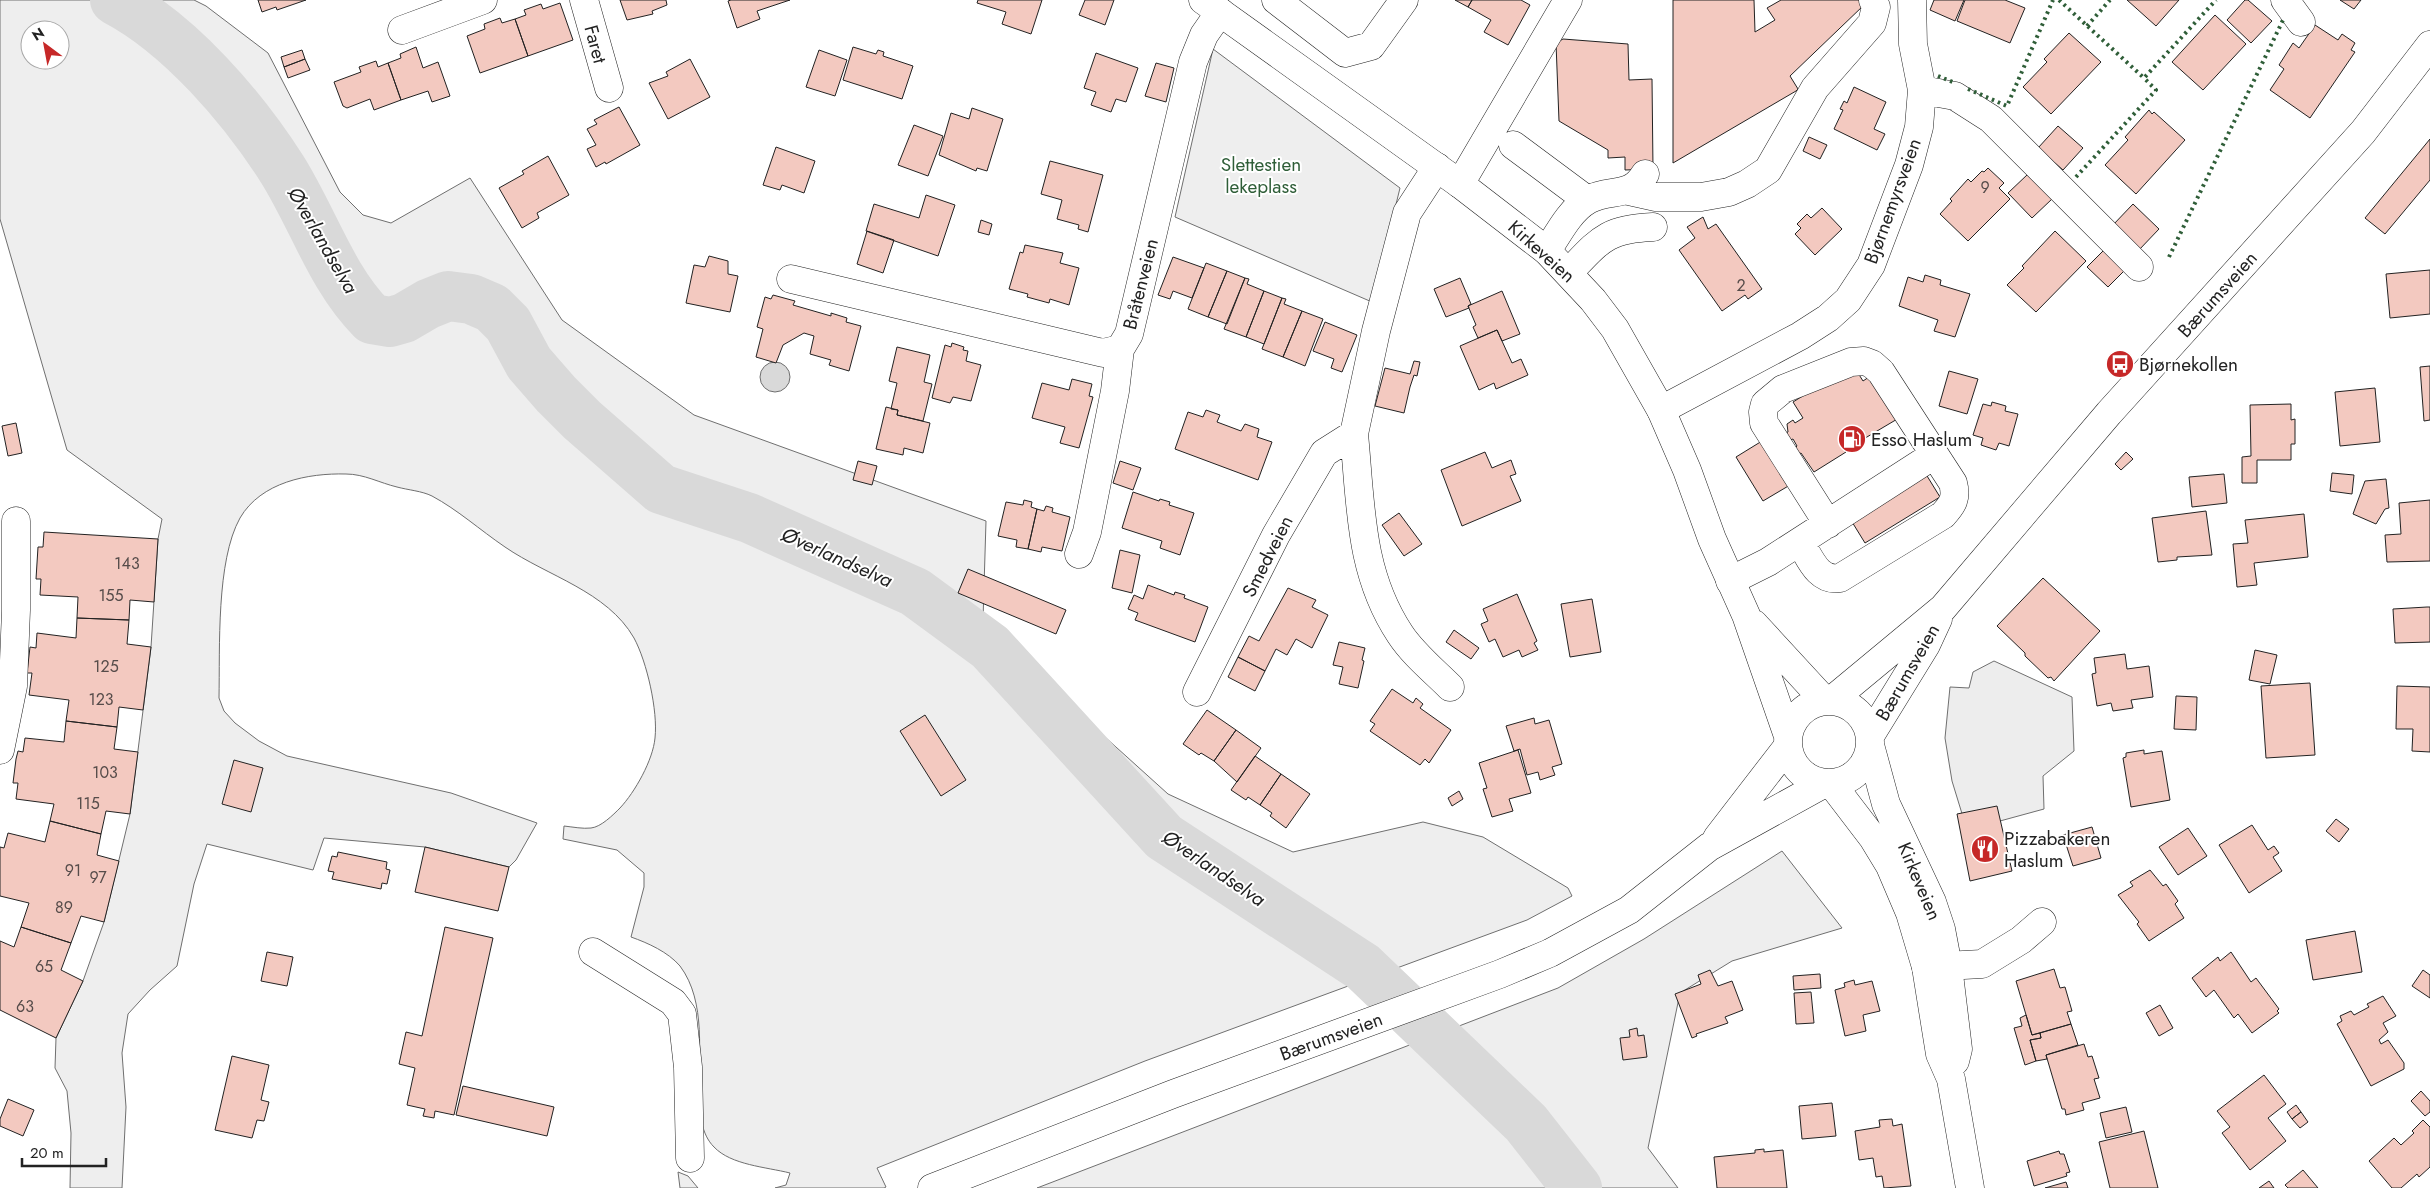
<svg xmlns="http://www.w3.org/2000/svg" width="2430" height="1188" font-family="Jost,sans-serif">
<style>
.green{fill:#eee;stroke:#6f6f6f;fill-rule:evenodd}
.parking{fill:#ededed;stroke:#6f6f6f}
.water{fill:#d9d9d9;stroke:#6f6f6f}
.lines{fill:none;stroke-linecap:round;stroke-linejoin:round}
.river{stroke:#d9d9d9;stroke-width:50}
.building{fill:#f3c9c0;stroke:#222}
.minor-casing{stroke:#222;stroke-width:29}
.major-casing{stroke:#222;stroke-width:29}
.minor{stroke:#fff;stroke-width:28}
.major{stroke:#fff;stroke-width:28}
.hedge{stroke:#2f5e38;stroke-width:4;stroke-dasharray:2.5 4;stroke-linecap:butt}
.labels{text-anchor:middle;stroke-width:4;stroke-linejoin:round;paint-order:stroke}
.number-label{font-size:16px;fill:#564c4a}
.street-label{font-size:19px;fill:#222;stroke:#fff}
.park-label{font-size:19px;fill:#2f5e38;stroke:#fff}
.poi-label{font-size:19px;fill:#222;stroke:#fff;text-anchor:start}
.water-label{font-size:20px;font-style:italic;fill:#222;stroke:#fff}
</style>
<rect width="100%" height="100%" fill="#fff"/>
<path class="green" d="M0,0H194L206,6L268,53L340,192L363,215L391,223L470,178L562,320L694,415L986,521L983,620L1075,710L1168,794L1293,852L1423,822L1483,837L1568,888L1572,896L1527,920L1145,1061L877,1168L886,1187L884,1188H775L786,1185L790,1173C766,1167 731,1165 714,1147C701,1134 700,1114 699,1097C698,1056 707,1002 680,966C668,952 648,943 631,937L644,887V873L617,850L563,839L564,826C573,827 583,829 591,828C601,827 613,815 620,808C635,792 653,760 655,738C658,711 647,662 634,638C607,591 547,576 505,547C480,530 458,510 432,496C422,491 408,490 397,487C380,483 364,474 346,474C308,473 261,482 240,518C216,561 220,648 219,698L224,711L235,723L259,741L287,756L451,793L537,823L516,860L509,867L425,847L324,838L313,870L207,844L194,884L177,966L150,990L128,1014L122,1053L126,1107L122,1188H70L71,1133L67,1091L55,1068L56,1038L83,981L104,922L130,814L151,647L158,539L162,519L67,450L0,219ZM30,30H60V60H30Z
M1213,49L1400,188L1372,302L1175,217Z
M1782,851L1842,928L1732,961L1680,993L1648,1148L1678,1188H1037L1558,988L1644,939Z
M678,1172L688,1176L698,1188H680Z"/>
<path class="parking" d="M1994,661L2072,697L2074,751L2043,776L2044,809L1967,830L1952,781L1945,738L1950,687L1969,688L1973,672Z"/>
<path class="water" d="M760 377a15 15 0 1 1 30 0a15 15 0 1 1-30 0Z"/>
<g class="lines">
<path class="river" d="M115,0C180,34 243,108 282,169C313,218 331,278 372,319L390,322L404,318L428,304L448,296L471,299L492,308L508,324L529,363L556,394L582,420L661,489L749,518L915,592L990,647L1164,837L1363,967L1526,1123L1577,1188"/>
</g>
<path class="building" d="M258,0H306L277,10L276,7L262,12Z
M620,0H666L667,5L652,11L653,14L627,20Z
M731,0H790L757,11L760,19L737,28L728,1Z
M978,0H1042L1031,34L1002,24L1006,12L977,3Z
M1085,0H1114L1105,25L1079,15Z
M1455,0H1472L1468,7Z
M1472,0H1521L1530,5L1508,45L1484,32L1491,20L1468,7Z
M1673,0H1754L1755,32L1775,20L1767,8L1781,0H1861L1864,5L1790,76L1798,89L1796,91L1673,163Z
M1934,0H1964L1955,21L1930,10Z
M1965,0H2005L2025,8L2010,43L1957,21Z
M2127,0H2179L2156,26Z
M2245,0H2248L2272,21L2251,43L2227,20Z
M2340,0H2361L2354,9Z
M560,3L573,40L528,56L515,19L526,15L524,10L541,4L543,9Z
M2215,15L2246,44L2203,90L2172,62Z
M500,18L502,23L515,19L528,56L480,73L467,36L485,29L484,24Z
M2315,25L2338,40L2342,34L2355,43L2351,50L2355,52L2310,118L2270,90L2284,69L2279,65L2293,43L2299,48Z
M2069,33L2101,62L2051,114L2023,87L2047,62L2044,59Z
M1563,39L1628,44L1629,80L1652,79L1653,169L1625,170V157L1608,158V150L1559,121L1556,43Z
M416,47L423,68L438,62L450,96L432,102L428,91L401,100L388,63L401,58L400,54Z
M853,47L876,54L878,50L884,52L883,56L913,66L902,99L843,80Z
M302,50L305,59L284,67L281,57Z
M819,50L847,60L835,96L806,87Z
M1096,53L1138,68L1126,102L1116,99L1111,112L1091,105L1096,92L1084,88Z
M305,59L310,70L288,78L284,67Z
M690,59L710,97L668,119L649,83L668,76L666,72Z
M376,61L378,67L388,63L401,100L374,110L370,99L347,108L343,106L334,82L361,72L359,67Z
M1156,63L1174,68L1166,102L1145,96Z
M1854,87L1886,102L1874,129L1885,134L1877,150L1834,129L1843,110L1840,109L1844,101L1847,103Z
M619,107L640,145L606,164L605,162L596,167L587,149L596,145L587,129L597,124L594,120Z
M972,108L1003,119L987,171L977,168L976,171L939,155L951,113L969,119Z
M2149,110L2152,114L2154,112L2185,140L2136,194L2105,165L2128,140L2125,137Z
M914,125L943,136L928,176L898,165Z
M2058,126L2083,148L2063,170L2038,148Z
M1809,137L1827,145L1820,159L1803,151Z
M2430,139V180L2385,234L2365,218Z
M776,147L815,161L804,193L782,185L780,190L763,185Z
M548,156L569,195L537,213L539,218L522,228L499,188L524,174L522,171Z
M1050,161L1103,175L1088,232L1078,229L1079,225L1057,219L1062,200L1041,194Z
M1988,168L2004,183L1999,188L2010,199L1968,241L1940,214L1952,201L1950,199L1968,179L1971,182L1982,171L1984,172Z
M2028,174L2052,199L2032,218L2008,193Z
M926,195L955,205L938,256L866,231L874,204L919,218Z
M2133,204L2159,229L2138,251L2112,226Z
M1822,208L1842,229L1815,255L1795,234L1801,228L1797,224L1807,214L1811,218Z
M1703,217L1708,229L1716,224L1762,289L1748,299L1745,295L1722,311L1679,250L1695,238L1687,227Z
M981,220L992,224L989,235L978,232Z
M867,231L894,240L883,273L857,264Z
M2055,231L2086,261L2036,312L2007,285L2024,268L2022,266Z
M1025,245L1063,253L1060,263L1079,268L1069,305L1050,299L1049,303L1027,297L1028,294L1009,289L1020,252L1023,253Z
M2105,249L2125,270L2108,287L2087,267Z
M709,256L728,261V274L738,276L730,312L686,303L694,265L705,267Z
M1173,257L1204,268L1192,298L1173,291L1170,299L1158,295Z
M1206,263L1227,271L1208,317L1188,309Z
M2430,270V314L2390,318L2386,274Z
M1227,271L1245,278L1227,324L1208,317Z
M1925,275L1941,280L1940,285L1970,294L1955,337L1934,331L1938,320L1899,306L1908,277L1923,282Z
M1245,278L1249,279L1247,284L1264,291L1246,337L1224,329Z
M1460,278L1471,304L1468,306L1469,308L1446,317L1434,289Z
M1264,291L1282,298L1264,344L1246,337Z
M1502,291L1520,334L1502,341L1497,330L1478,338L1473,327L1476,325L1468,306Z
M773,295L795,301L793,305L831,316V313L847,318L846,322L861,326L849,371L829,365L831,360L810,354L814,336L804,333L783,345L776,363L756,357L763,329L757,327L765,297L771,299Z
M1282,298L1286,299L1284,304L1302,311L1283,357L1262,349Z
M1302,311L1323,319L1305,366L1283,357Z
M1325,322L1357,335L1342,372L1331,368L1334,359L1313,351Z
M1497,330L1512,363L1521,359L1528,375L1496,389L1494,383L1479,390L1460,346Z
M952,343L964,347L963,350L968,351L966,361L981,365L971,401L953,397L950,403L932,398L945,345L951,347Z
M897,347L930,355L924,382L932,384L923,421L897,415L898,410L891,409L897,383L889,381Z
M1414,361L1420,362L1417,376L1414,375L1410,387L1404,413L1375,406L1385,368L1410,374Z
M1853,365L1863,381L1872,375L1899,418L1845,450L1846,452L1814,472L1801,453L1799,454L1795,448L1797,446L1793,439L1790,440L1786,433L1788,432L1787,424L1793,420L1795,423L1803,418L1793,402Z
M2430,366V420L2424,421L2420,367Z
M1949,371L1978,379L1967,414L1939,406Z
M1072,379L1092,384L1089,396L1093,397L1079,448L1060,443L1065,427L1032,418L1042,383L1069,390Z
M2375,388L2380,442L2340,446L2335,392Z
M1992,402L2006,406L2005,411L2018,414L2009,446L1999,443L1996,450L1981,445L1983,438L1973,435L1983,404L1991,406Z
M2291,404V420L2295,419V444H2291V460H2257V483H2242V457L2251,456L2250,405Z
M886,407L898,410L897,415L930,423L923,453L904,448L903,455L876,449Z
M1206,410L1220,415L1217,422L1241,431L1245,424L1259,429L1257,437L1272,442L1258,480L1175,449L1188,412L1203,417Z
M16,423L22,453L8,456L2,426Z
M1762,441L1790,485L1763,501L1736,457Z
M1485,452L1492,468L1511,460L1516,474L1510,476L1521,501L1462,526L1441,470Z
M2126,452L2133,459L2121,470L2115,464Z
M858,461L877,466L872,485L853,480Z
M1120,461L1141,468L1133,490L1113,483Z
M1924,471L1940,497L1865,543L1849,517Z
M2332,473L2354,475L2352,494L2330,491Z
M2224,474L2227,503L2192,507L2189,477Z
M2386,479L2389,508L2385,509L2376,524L2353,514L2365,481Z
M1133,492L1159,501L1160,499L1170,502L1169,505L1194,513L1180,555L1160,548L1162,541L1122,528Z
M1024,500L1032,502L1031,507L1037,509L1028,549L1016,547L1017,540L998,536L1006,502L1023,505Z
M2430,500V561L2387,562L2385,535L2401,534L2399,503Z
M1046,506L1053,508L1052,512L1070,517L1062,551L1042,547L1041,552L1028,549L1037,509L1044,511Z
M2206,511L2212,555L2177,557V560L2158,562L2152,518Z
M1399,513L1422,544L1404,556L1382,525Z
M2304,514L2308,557L2254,563L2257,585L2237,587L2233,544L2248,543L2245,520Z
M44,532L158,539L154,602L130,600L129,620L77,618L78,597L40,595L41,579H36L38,547H43Z
M1120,550L1140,555L1132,593L1112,588Z
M968,569L1066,610L1056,634L958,593Z
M2043,578L2100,631L2054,681L2051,677L2048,678L2025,656V653L1997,626Z
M1148,585L1174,595L1175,592L1185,595L1184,598L1208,607L1195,642L1135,620L1138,613L1128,609L1134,595L1143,599Z
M1288,588L1316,600L1312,607L1328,615L1312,648L1296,639L1287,655L1276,649L1265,671L1238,657L1249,636L1259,641Z
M1517,594L1537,641L1534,643L1538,650L1522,657L1519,650L1503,657L1495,639L1489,642L1481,624L1488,621L1483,609Z
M1592,599L1601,652L1570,657L1561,604Z
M2427,607H2430V642L2395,643L2393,609Z
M77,618L129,620L127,644L151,647L143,710L119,707L117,727L66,721L69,700L29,695L32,673H27L30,647L36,648L37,633L76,638Z
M1454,630L1479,648L1471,659L1446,642Z
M1339,642L1365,648L1362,660L1364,661L1358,688L1339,684L1343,667L1333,665Z
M2255,650L2277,655L2270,684L2249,680Z
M2125,654L2127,669L2149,666L2153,697L2131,700L2133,708L2113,711L2111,703L2097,706L2092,674L2096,673L2094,658Z
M1238,657L1265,671L1255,691L1228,677Z
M2310,683L2315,755L2266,758L2261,686Z
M2397,686L2430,687V752L2412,751L2413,729H2396Z
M1392,689L1413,703L1416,698L1423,704L1420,708L1451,730L1429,763L1425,759L1420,765L1370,731L1375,724L1370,721Z
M2176,696L2197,697L2196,730L2174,729Z
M1207,710L1236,730L1214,761L1201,753L1199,755L1183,744Z
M925,715L966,780L941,796L900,731Z
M1534,718L1535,724L1549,720L1562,764L1552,767L1555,775L1540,780L1538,772L1527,775L1520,749L1514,751L1506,726Z
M66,721L117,727L114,749L138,752L130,814L106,811L101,834L50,821L54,804L16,799L18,783H13L16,759L18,751L23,752L25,738L64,742Z
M1236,730L1261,748L1237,782L1214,761Z
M1518,750L1531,793L1509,799L1513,811L1492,817L1483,789L1487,788L1479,763Z
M2144,750V754L2162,751L2170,800L2131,807L2123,758L2126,757V753Z
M1255,756L1281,774L1260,805L1248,797L1246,800L1231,790Z
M234,760L263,768L251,812L222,804Z
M1281,774L1310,794L1286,828L1270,816L1272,813L1260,805Z
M1459,791L1463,799L1452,806L1448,798Z
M1997,806L2012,871L1970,881L1957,814Z
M2336,819L2349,829L2339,842L2326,831Z
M50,821L101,834L97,855L119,861L104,922L81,916L71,943L21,927L29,903L0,896V847L4,848L8,833L45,842Z
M2252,825L2268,850L2274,846L2279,853L2273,857L2282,871L2249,893L2219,845Z
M2092,827L2101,858L2073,866L2063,835Z
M2188,828L2207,856L2178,875L2159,847Z
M425,847L509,867L498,911L415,892Z
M338,852L387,862L386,869L390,870L387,884L382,883L381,889L332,879L334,872L328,871L332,856L337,857Z
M2150,870L2163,886L2166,884L2178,901L2175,904L2184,918L2149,941L2137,924L2139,922L2118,895L2133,886L2130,882Z
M21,927L71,943L61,970L83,981L56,1038L0,1010V941L14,947Z
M445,927L493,938L454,1115L435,1111L434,1118L423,1116L425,1109L407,1105L415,1068L399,1064L406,1032L422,1036Z
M2355,931L2362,972L2313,980L2306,940Z
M267,952L293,957L287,986L261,981Z
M2231,952L2251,982L2256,978L2279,1009L2277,1011L2279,1013L2252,1033L2238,1014L2234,1018L2214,990L2206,997L2192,978L2218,957L2220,961Z
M2054,969L2060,988L2065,987L2072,1011L2067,1012L2071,1024L2032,1035L2016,981Z
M1710,970L1718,986L1732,981L1743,1010L1725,1017L1728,1023L1696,1034L1697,1036L1692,1038L1675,994L1701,984L1698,975Z
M2423,970L2430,975V998L2412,986Z
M1820,974L1821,988L1794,990L1793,976Z
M1854,980L1855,985L1872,981L1880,1011L1863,1015L1866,1031L1845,1036L1835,990L1845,987L1844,983Z
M1811,992L1814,1023L1796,1024L1794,993Z
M2383,996L2396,1016L2383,1023L2388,1032L2379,1040L2381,1044L2388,1040L2404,1063V1069L2371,1086L2337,1024L2342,1021L2340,1016L2351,1011L2354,1015L2369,1007L2367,1004Z
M2160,1005L2173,1028L2159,1036L2146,1013Z
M2026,1015L2032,1035L2040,1033L2041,1038L2030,1040L2036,1061L2025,1065L2014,1028L2022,1026L2020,1018Z
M2071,1024L2078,1045L2046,1055L2047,1059L2036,1061L2030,1040L2041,1038L2040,1033Z
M1637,1028L1638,1036L1644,1035L1647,1057L1623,1060L1620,1038L1630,1037L1629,1030Z
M2084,1044L2088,1057L2092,1056L2099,1078L2094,1079L2100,1098L2082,1103L2084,1110L2066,1115L2065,1109H2062L2046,1055Z
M232,1056L269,1065L261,1100L269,1102L264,1121L257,1120L252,1138L215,1130Z
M2264,1075L2286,1104L2268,1118L2286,1141L2250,1170L2222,1133L2230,1127L2217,1111Z
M463,1086L554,1107L547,1136L456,1115Z
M2421,1091L2430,1101V1112L2425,1116L2411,1101Z
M8,1099L34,1110L23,1136L0,1126V1119Z
M1832,1103L1836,1136L1802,1139L1799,1106Z
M2296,1105L2301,1112L2292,1119L2287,1112Z
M2126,1107L2132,1132L2106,1138L2100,1113Z
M2301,1112L2308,1122L2300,1128L2292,1119Z
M1892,1119L1893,1126L1902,1124L1911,1186L1884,1188L1882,1176L1876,1177L1873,1158L1859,1160L1855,1131L1880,1127L1879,1120Z
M2423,1120L2430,1127V1167L2419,1177L2417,1174L2401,1188H2392L2369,1161L2394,1138L2401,1145L2414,1133L2412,1131Z
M2144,1131L2158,1188H2110L2099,1142Z
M1764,1149V1152L1783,1150L1787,1188H1717L1714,1157L1755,1153V1150Z
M2059,1151L2060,1154H2064L2070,1172L2066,1173L2067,1176L2034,1186L2027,1161Z
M2303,1170L2318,1188H2288L2285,1185Z
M2269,1181L2274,1188H2259Z
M2066,1182L2068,1188H2045Z"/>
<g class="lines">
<defs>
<path id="minor" d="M584,0L609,88
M1276,0L1345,53L1371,46L1404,0
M2285,0L2301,22
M402,30L483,0
M1922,90L1955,96L1991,119L2139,267
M1513,145L1587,200
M1460,184L1568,0
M1629,191L1656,197H1701L1729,192L1747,184L1768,170L1815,88L1872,23L1876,7L1873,0
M1547,251C1558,234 1570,210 1588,200C1610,187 1629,200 1645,174
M1569,272C1600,240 1606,229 1653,227
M791,279L1103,353L1120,349L1129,334L1193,62L1204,35L1220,12
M1661,410L1800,336L1828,318L1848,300L1871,265L1909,165L1919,127L1922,90L1913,44L1912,0
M1354,434C1361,505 1359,572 1400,634C1413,654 1434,671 1450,687
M1800,542C1810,558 1818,582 1840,578L1943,515C1953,504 1957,498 1953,483L1881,372L1872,364L1864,361L1851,362L1783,389L1765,404L1763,412L1764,423L1828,524
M1079,554L1087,532L1115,391L1120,349
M1730,581L1768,562L1934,455
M1197,692L1276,535L1324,453L1354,434L1376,331L1407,213L1437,167
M0,750L13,686L16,610V521
M593,952L673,1002L682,1014L688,1067L690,1158
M1926,967L1982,964L2021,940L2042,922"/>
<path id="major" d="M1203,0L1460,184L1547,251L1593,300L1615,329L1661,410L1687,470L1712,539L1746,615L1788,736
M1754,624L1824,700
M1832,700L1943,608L2109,413L2363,132L2430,45
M1788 742a41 41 0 1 1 82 0a41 41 0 1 1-82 0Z
M1870,736L1926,645L1938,619
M1870,745L1886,804L1932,902L1941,929L1948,966L1958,1049L1955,1061
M1831,783L1873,838L1890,866L1910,913L1926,967L1940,1054L1951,1079L1970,1188
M1717,838L1788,746
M932,1188L1173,1094L1500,974L1550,953L1629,910L1709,847L1825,783"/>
</defs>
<use href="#minor" class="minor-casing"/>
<use href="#major" class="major-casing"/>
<use href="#minor" class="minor"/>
<use href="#major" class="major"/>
<path class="hedge" d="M2059,0L2144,78L2216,0
M2087,26L2110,0
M1938,76L1955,83
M1968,89L2007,106L2053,0
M2076,177L2156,90L2144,78
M2169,257L2284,18"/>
</g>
<defs>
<symbol id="bus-disc" viewBox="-11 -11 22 22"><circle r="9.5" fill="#c62828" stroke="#fff"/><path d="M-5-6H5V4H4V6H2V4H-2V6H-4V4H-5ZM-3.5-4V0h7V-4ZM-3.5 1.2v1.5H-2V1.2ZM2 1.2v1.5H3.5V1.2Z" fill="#fff"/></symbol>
<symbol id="fuel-disc" viewBox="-11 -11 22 22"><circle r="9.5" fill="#c62828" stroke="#fff"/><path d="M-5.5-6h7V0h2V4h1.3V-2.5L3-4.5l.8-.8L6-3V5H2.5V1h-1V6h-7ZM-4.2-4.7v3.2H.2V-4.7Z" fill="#fff"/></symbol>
<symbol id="restaurant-disc" viewBox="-11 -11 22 22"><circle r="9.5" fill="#c62828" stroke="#fff"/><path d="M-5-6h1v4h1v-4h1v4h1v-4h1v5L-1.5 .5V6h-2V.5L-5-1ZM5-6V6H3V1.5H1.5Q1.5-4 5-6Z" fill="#fff"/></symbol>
</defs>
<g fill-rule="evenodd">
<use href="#bus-disc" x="2104" y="348" width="32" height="32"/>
<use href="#fuel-disc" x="1836" y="423" width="32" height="32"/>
<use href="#restaurant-disc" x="1969" y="833" width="32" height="32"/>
</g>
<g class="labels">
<g class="number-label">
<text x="1985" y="193">9</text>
<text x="1741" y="291">2</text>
<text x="127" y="569">143</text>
<text x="111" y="601">155</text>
<text x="106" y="672">125</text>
<text x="101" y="705">123</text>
<text x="105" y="778">103</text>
<text x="88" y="809">115</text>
<text x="73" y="876">91</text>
<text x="98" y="883">97</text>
<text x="64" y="913">89</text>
<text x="44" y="972">65</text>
<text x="25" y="1012">63</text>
</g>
<g class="street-label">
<text transform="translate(596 44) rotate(75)" y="7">Faret</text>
<text transform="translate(1892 201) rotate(-70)" y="7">Bjørnemyrsveien</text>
<text transform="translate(1542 251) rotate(42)" y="7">Kirkeveien</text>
<text transform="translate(1140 284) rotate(-76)" y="7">Bråtenveien</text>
<text transform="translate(2217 294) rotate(-48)" y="7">Bærumsveien</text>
<text transform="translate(1267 556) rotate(-63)" y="7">Smedveien</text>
<text transform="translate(1907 672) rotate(-60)" y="7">Bærumsveien</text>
<text transform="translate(1920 881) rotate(67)" y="7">Kirkeveien</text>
<text transform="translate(1331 1036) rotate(-20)" y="7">Bærumsveien</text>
</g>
<g class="park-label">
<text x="1261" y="171">Slettestien<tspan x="1261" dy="22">lekeplass</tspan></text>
</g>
<g class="poi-label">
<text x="2139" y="371">Bjørnekollen</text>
<text x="1871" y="446">Esso Haslum</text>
<text x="2004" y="845">Pizzabakeren<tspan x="2004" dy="22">Haslum</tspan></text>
</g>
<g class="water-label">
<text transform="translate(323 240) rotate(60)" y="7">Øverlandselva</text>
<text transform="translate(837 557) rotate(24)" y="7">Øverlandselva</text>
<text transform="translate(1214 868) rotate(34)" y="7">Øverlandselva</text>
</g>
</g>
<g transform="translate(45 45) rotate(328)"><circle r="24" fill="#ffffff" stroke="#a7a7a7"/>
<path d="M0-4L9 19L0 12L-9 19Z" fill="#c62828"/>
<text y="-8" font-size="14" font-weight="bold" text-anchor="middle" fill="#222222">N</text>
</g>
<path d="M22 1158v8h84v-8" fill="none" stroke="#222222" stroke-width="2.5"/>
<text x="30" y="1158" font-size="15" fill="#222222" stroke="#ffffff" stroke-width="4" paint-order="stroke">20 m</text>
</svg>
